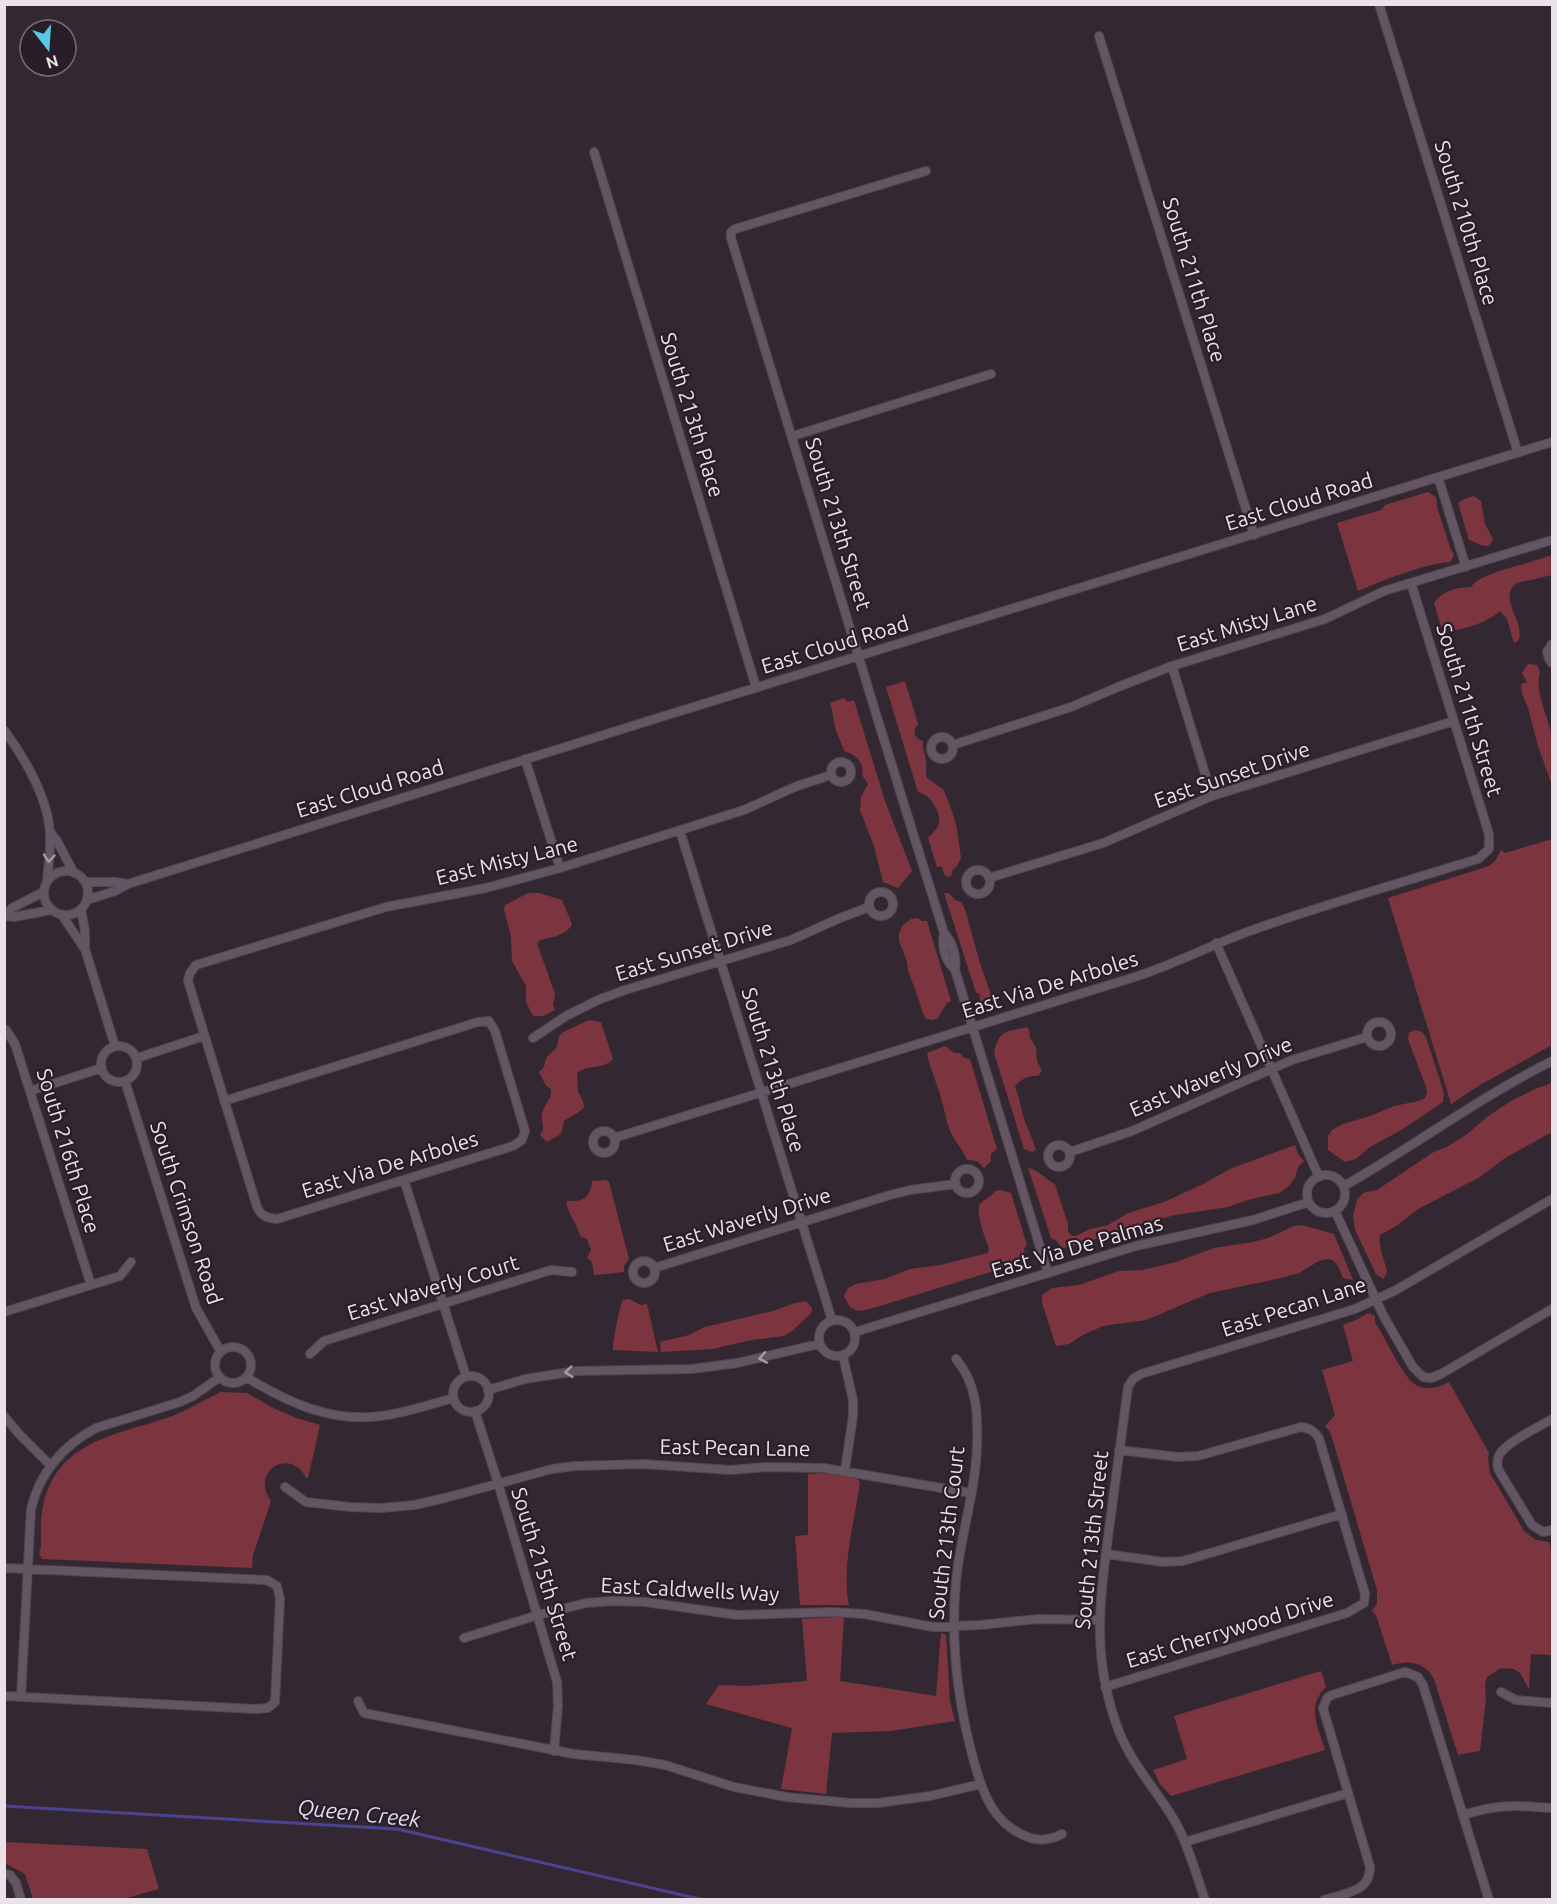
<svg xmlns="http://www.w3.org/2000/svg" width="1557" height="1904" font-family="Ubuntu,sans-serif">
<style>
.green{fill:#7c353e}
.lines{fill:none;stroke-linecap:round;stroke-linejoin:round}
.stream{stroke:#4b4290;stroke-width:3}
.street-casing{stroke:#514750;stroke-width:10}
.street{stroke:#635662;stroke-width:8}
.oneway{stroke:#a69ca6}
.labels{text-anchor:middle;stroke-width:4.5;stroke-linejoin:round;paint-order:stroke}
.street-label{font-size:21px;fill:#eae2e9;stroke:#291e28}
.water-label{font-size:22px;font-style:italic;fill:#dcddf3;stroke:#291e28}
</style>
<rect width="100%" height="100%" fill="#332832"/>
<path class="green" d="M1428,492L1436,497L1437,507L1451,550L1454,554L1451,562C1423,564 1384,580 1358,591L1337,523L1381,510L1385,505Z
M1474,496L1481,501L1485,524L1493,539C1488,553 1478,542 1469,540L1458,503L1464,499Z
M1548,556H1552V575L1517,583C1496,597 1527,623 1518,641L1514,643L1507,619L1500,611C1487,623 1462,630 1444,632L1442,630L1434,603C1443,590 1456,588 1471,587C1480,572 1530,564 1548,556Z
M1529,664L1537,665L1540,672C1534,690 1548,717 1552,737C1555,752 1553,769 1552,785L1538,746L1528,708L1522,694L1521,684L1527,682L1522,673L1526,666Z
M905,681L918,724C912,731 914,739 923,741C922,752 926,754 926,762C927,768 925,772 927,778L944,790L953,814L957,829L961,858L957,866L953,869L951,876L948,877L944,874L942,867H937L928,838C932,833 939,828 939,822C940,809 929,794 918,792L886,687Z
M844,698L848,702L854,700L885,801L912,871L898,888L883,882L874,846L860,810L861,797L868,784L862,775C864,761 856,755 844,751C842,742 837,736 835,727C833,719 833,711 830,703Z
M1552,839V1045L1480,1085L1451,1104L1388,898L1489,866L1495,861L1501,850L1505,853Z
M528,893H539L562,900L572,924C567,935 551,938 540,940L537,943L555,994L553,1005L555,1010L543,1016H533L526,1002V986L512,961L511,936L504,910L505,905Z
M944,893H949L955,900L961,902L965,909L979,960L992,998L990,1006L985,1007L981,1005L979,993H976Z
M917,918L922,921H927L951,1001L947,1003L937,1019L931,1020L925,1018L922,1011L918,997L908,971L907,962L899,941V933L903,925L911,919Z
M589,1020L601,1022L613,1059C603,1070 589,1064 577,1073L578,1092L583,1101L584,1107C578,1114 571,1116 564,1121L561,1134L547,1142L540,1135C547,1125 539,1121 543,1111C545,1103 552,1099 551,1089L546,1086L539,1072L544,1067L546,1058L557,1047L559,1036L563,1032Z
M1027,1027L1029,1030L1030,1037L1036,1048L1037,1061L1042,1071L1038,1076C1031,1075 1018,1080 1015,1087C1020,1099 1021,1110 1025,1122C1029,1131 1033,1140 1036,1150L1032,1152L1024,1149L994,1053C999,1029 1007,1032 1027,1027Z
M1415,1030L1422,1032L1426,1037L1444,1093L1443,1102L1403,1129L1370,1147L1356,1159L1345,1162L1328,1150V1136L1332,1130L1343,1124L1370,1116L1394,1106L1419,1101L1425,1098L1427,1092L1426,1087L1408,1039L1409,1033Z
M945,1046L954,1053H960L964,1058L970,1059L997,1149L991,1154V1161L984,1168L977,1161L967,1160C963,1150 957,1144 952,1135C946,1124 945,1111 941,1098C937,1083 930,1069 927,1053Z
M1552,1083V1132L1505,1158L1480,1177L1418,1209L1396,1226L1380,1235C1378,1248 1385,1260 1387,1273L1383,1279L1376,1274L1355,1230L1353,1215L1357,1200L1363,1193L1377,1190L1432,1153L1448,1146L1466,1135L1487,1117L1511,1101L1535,1089Z
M1295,1145L1298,1154L1304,1161L1298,1167L1295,1178L1288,1187L1279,1193L1251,1199L1228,1207L1175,1215L1153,1221L1070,1247L1062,1248L1056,1240L1051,1238L1028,1168C1039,1170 1045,1179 1055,1184L1068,1224V1232L1072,1236H1076L1090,1229L1108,1225L1128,1213L1164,1202L1203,1184L1232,1168Z
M606,1180L609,1182L629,1259L624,1266V1272L597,1275H594L592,1262L587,1258L591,1250L587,1239L580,1236C577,1223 568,1215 566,1201C583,1202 590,1199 592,1181Z
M1001,1190L1011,1193L1027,1245L1024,1248L1025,1257L1023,1262L870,1309L858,1311L850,1307L844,1296L848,1288L856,1284L885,1279L910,1269L940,1265L988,1253L989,1248C986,1241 975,1212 980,1204C985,1198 991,1198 995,1191Z
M1302,1225L1334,1234L1353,1280L1343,1278L1338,1266L1333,1260L1326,1259L1319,1261L1299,1273L1281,1278L1210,1293L1146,1320L1103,1326L1083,1335L1069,1344L1056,1346L1042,1303V1295L1052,1288L1079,1285L1119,1271L1142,1270L1176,1262L1214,1248L1253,1242L1268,1238L1294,1226Z
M629,1299L641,1305L647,1304L658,1352L613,1350C612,1344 620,1305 623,1300Z
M806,1301L812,1308L811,1313L792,1331L784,1336L751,1340L713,1349L661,1352L660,1342L689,1335L705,1327L773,1311L795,1303Z
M1368,1313L1375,1316V1322C1384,1336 1402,1374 1413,1383C1424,1392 1438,1388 1449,1382L1489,1453L1488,1458L1490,1473L1524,1531L1536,1540L1549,1542L1552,1556V1655L1531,1654L1529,1689L1520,1673L1514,1669L1501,1668L1487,1677L1485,1684L1486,1699L1480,1751L1458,1755L1434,1679C1424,1662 1410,1660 1392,1665L1376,1615L1372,1611L1377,1603V1590L1333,1441L1330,1432L1325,1426L1335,1415L1322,1370L1353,1361L1343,1325L1358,1319Z
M221,1392L247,1393L271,1407L296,1418L320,1425L308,1478H306C292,1447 249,1470 271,1501L253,1555L252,1568L42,1559L39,1553L41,1547C41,1533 40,1519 43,1506C57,1441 116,1435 167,1418C187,1411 203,1400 221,1392Z
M826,1473L857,1478L860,1482C855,1519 841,1568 849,1605H800L795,1536L808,1535V1474Z
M835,1617L844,1618L840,1681L936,1696L941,1633L946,1635L950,1701L955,1721L891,1731L832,1733L826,1794L781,1789L792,1728L706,1704L719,1685L746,1686L807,1681L802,1619Z
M1321,1671L1326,1687C1306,1706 1318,1727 1325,1750L1171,1796L1160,1784L1153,1770L1187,1759L1174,1716Z
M4,1842L147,1849L159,1889L123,1899H33L25,1874L5,1863Z"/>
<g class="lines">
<path class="stream" d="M4,1806L397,1829L704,1900"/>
<defs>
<path id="street" d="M1379,4L1518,453
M1099,36L1254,535
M594,152L756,687
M926,171L735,229L731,232V238C803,470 871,702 944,933C953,943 957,957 955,970
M793,436L991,374
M1438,477L1466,567
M1552,644L1547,652L1549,659L1552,663
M1172,666L1212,796
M4,730C25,758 49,800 50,835C51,851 48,866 47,882
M931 748a11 11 0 1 1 22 0a11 11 0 1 1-22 0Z
M953,745L1071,707L1118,687L1172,666L1325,619L1384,591L1552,540
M525,759L560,868
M831 772a10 10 0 1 1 20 0a10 10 0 1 1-20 0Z
M680,831L832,1320
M51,833L57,841L74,873
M966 882a12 12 0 1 1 24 0a12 12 0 1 1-24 0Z
M44 893a22 22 0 1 1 44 0a22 22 0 1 1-44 0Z
M989,878L1103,843L1212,796L1454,721
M85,882H115L127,884
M869 904a12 12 0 1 1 24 0a12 12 0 1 1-24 0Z
M87,900L115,891L128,884L648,721L1552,442
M81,910L85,931V949L115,1046
M62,915L84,948
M4,916L14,917L51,910
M5,916L12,908L43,892
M944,933C941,948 945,960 955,970L1048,1273
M1216,943L1319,1177
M1367 1034a12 12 0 1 1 24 0a12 12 0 1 1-24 0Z
M4,1029L6,1030L15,1044L91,1285
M533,1038L566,1016L598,1000L625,990L791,940L840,918L869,907
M101 1064a18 18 0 1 1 36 0a18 18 0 1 1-36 0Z
M137,1058L204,1036
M125,1081L196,1308L221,1352
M30,1091L102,1068
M224,1101L478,1022L489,1021L495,1031L525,1131L522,1140L513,1146L277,1219C267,1218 261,1216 257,1207L188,981L190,973L196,965L386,907L486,888L560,868L744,810L797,786L831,775
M593 1142a11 11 0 1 1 22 0a11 11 0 1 1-22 0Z
M614,1138L1138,976C1180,962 1219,941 1261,927C1333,902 1406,881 1478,859L1489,849V834L1411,583
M1048 1156a11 11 0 1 1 22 0a11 11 0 1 1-22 0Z
M1070,1152L1132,1131L1292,1060L1367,1037
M955 1181a12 12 0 1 1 24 0a12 12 0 1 1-24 0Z
M1307 1194a19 19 0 1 1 38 0a19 19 0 1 1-38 0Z
M404,1180L466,1376
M1344,1186C1414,1146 1480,1097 1552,1061
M1335,1211L1383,1315L1413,1367L1423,1377L1431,1378L1441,1374L1552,1309
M633 1272a11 11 0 1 1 22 0a11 11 0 1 1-22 0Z
M654,1268L890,1195L910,1190L956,1184
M4,1312L120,1276L131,1262
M819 1338a18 18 0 1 1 36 0a18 18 0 1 1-36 0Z
M855,1332L1136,1246L1253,1220L1309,1202
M215 1365a18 18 0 1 1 36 0a18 18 0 1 1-36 0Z
M310,1354L324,1341L551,1270L572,1272
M843,1356L853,1400V1416L845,1470
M956,1359C977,1384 978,1413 977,1445C976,1485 964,1525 958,1565C949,1631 956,1695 973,1758C980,1784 989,1813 1011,1828C1029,1840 1043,1844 1062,1834
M453 1394a18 18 0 1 1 36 0a18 18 0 1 1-36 0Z
M246,1377C287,1402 331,1423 381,1416C405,1413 429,1405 453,1398
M488,1390L525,1379L577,1371L692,1369L737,1363L819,1344
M475,1411L498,1483L557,1682L558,1706L554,1751
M4,1416L20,1435L50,1465
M1552,1419C1539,1427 1506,1442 1499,1455C1497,1460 1497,1464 1498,1469L1532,1525L1543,1532L1552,1530
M285,1487L306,1502L350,1507L381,1508L414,1505L445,1498L552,1469L575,1466L644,1464L730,1470L767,1467L824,1468L971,1493
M1106,1554L1163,1562L1183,1561L1342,1514
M4,1568L267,1580L277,1586L280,1599L275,1702L268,1708L255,1709L4,1696
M464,1638L538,1615L586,1603L613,1601L645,1602L737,1615L832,1612L864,1614L933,1627L980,1625L1038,1619L1099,1620
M1105,1687L1347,1613L1364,1603L1365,1594L1319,1438C1314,1431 1310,1428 1301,1427L1198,1456L1178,1457L1119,1450
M1501,1692L1516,1700L1552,1703
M21,1697L31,1509C40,1472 62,1446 96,1428L180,1402L193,1396L220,1377
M358,1701L364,1713L574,1754L636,1760L665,1765L734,1787L786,1797L851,1803H878L930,1796L981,1784
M1463,1815C1497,1804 1517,1805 1552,1808
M1185,1842L1348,1793
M4,1874L10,1875L16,1883L21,1900
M1205,1900C1196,1874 1189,1847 1176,1823C1158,1792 1134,1767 1120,1734C1090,1658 1100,1600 1110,1522C1116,1477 1122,1432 1128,1387L1133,1379L1141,1374L1355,1309L1396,1290L1552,1199
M1324,1900C1344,1893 1370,1893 1370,1867L1323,1708L1327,1698L1332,1695L1405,1672L1418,1677L1423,1685L1489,1900"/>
</defs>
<use href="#street" class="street-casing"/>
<use href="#street" class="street"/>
</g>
<defs><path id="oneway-chevron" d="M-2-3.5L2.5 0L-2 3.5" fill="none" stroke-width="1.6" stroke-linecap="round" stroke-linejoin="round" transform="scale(1.5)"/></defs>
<g class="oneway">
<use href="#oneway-chevron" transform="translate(49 858) rotate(95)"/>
<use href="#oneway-chevron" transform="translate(763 1358) rotate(169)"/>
<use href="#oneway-chevron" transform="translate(569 1372) rotate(174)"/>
</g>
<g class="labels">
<g class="street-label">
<text transform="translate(1466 223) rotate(73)" y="7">South 210th Place</text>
<text transform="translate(1194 280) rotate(73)" y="7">South 211th Place</text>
<text transform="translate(692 415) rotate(73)" y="7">South 213th Place</text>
<text transform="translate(1299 502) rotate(-17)" y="7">East Cloud Road</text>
<text transform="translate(838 524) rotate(73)" y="7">South 213th Street</text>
<text transform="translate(1247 624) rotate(-17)" y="7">East Misty Lane</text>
<text transform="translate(835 645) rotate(-17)" y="7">East Cloud Road</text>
<text transform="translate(1469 710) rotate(73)" y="7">South 211th Street</text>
<text transform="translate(1232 775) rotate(-19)" y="7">East Sunset Drive</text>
<text transform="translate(370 789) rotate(-17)" y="7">East Cloud Road</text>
<text transform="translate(507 861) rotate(-14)" y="7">East Misty Lane</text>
<text transform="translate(694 951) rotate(-17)" y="7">East Sunset Drive</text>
<text transform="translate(1050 985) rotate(-17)" y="7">East Via De Arboles</text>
<text transform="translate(773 1070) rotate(73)" y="7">South 213th Place</text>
<text transform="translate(1211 1077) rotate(-23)" y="7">East Waverly Drive</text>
<text transform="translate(68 1151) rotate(73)" y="7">South 216th Place</text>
<text transform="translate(390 1165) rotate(-17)" y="7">East Via De Arboles</text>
<text transform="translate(186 1213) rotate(72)" y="7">South Crimson Road</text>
<text transform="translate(747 1220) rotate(-17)" y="7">East Waverly Drive</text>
<text transform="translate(1077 1247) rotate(-16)" y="7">East Via De Palmas</text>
<text transform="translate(433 1288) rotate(-17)" y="7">East Waverly Court</text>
<text transform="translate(1294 1307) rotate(-18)" y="7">East Pecan Lane</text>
<text transform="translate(735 1448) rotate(1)" y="7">East Pecan Lane</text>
<text transform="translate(947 1533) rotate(-83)" y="7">South 213th Court</text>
<text transform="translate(1092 1540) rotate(-84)" y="7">South 213th Street</text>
<text transform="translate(544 1574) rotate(73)" y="7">South 215th Street</text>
<text transform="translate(690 1590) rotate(3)" y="7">East Caldwells Way</text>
<text transform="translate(1230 1630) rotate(-17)" y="7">East Cherrywood Drive</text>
</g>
<g class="water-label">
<text transform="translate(359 1813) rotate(6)" y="8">Queen Creek</text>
</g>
</g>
<rect width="1557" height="1904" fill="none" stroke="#eae2e9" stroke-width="12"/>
<g transform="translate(48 48) rotate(163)"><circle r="28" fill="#291e28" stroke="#766c75" stroke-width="1.5"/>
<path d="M0-4.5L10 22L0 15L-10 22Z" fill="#59c8e5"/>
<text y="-9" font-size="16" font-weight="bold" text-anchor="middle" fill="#eae2e9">N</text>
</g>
</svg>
